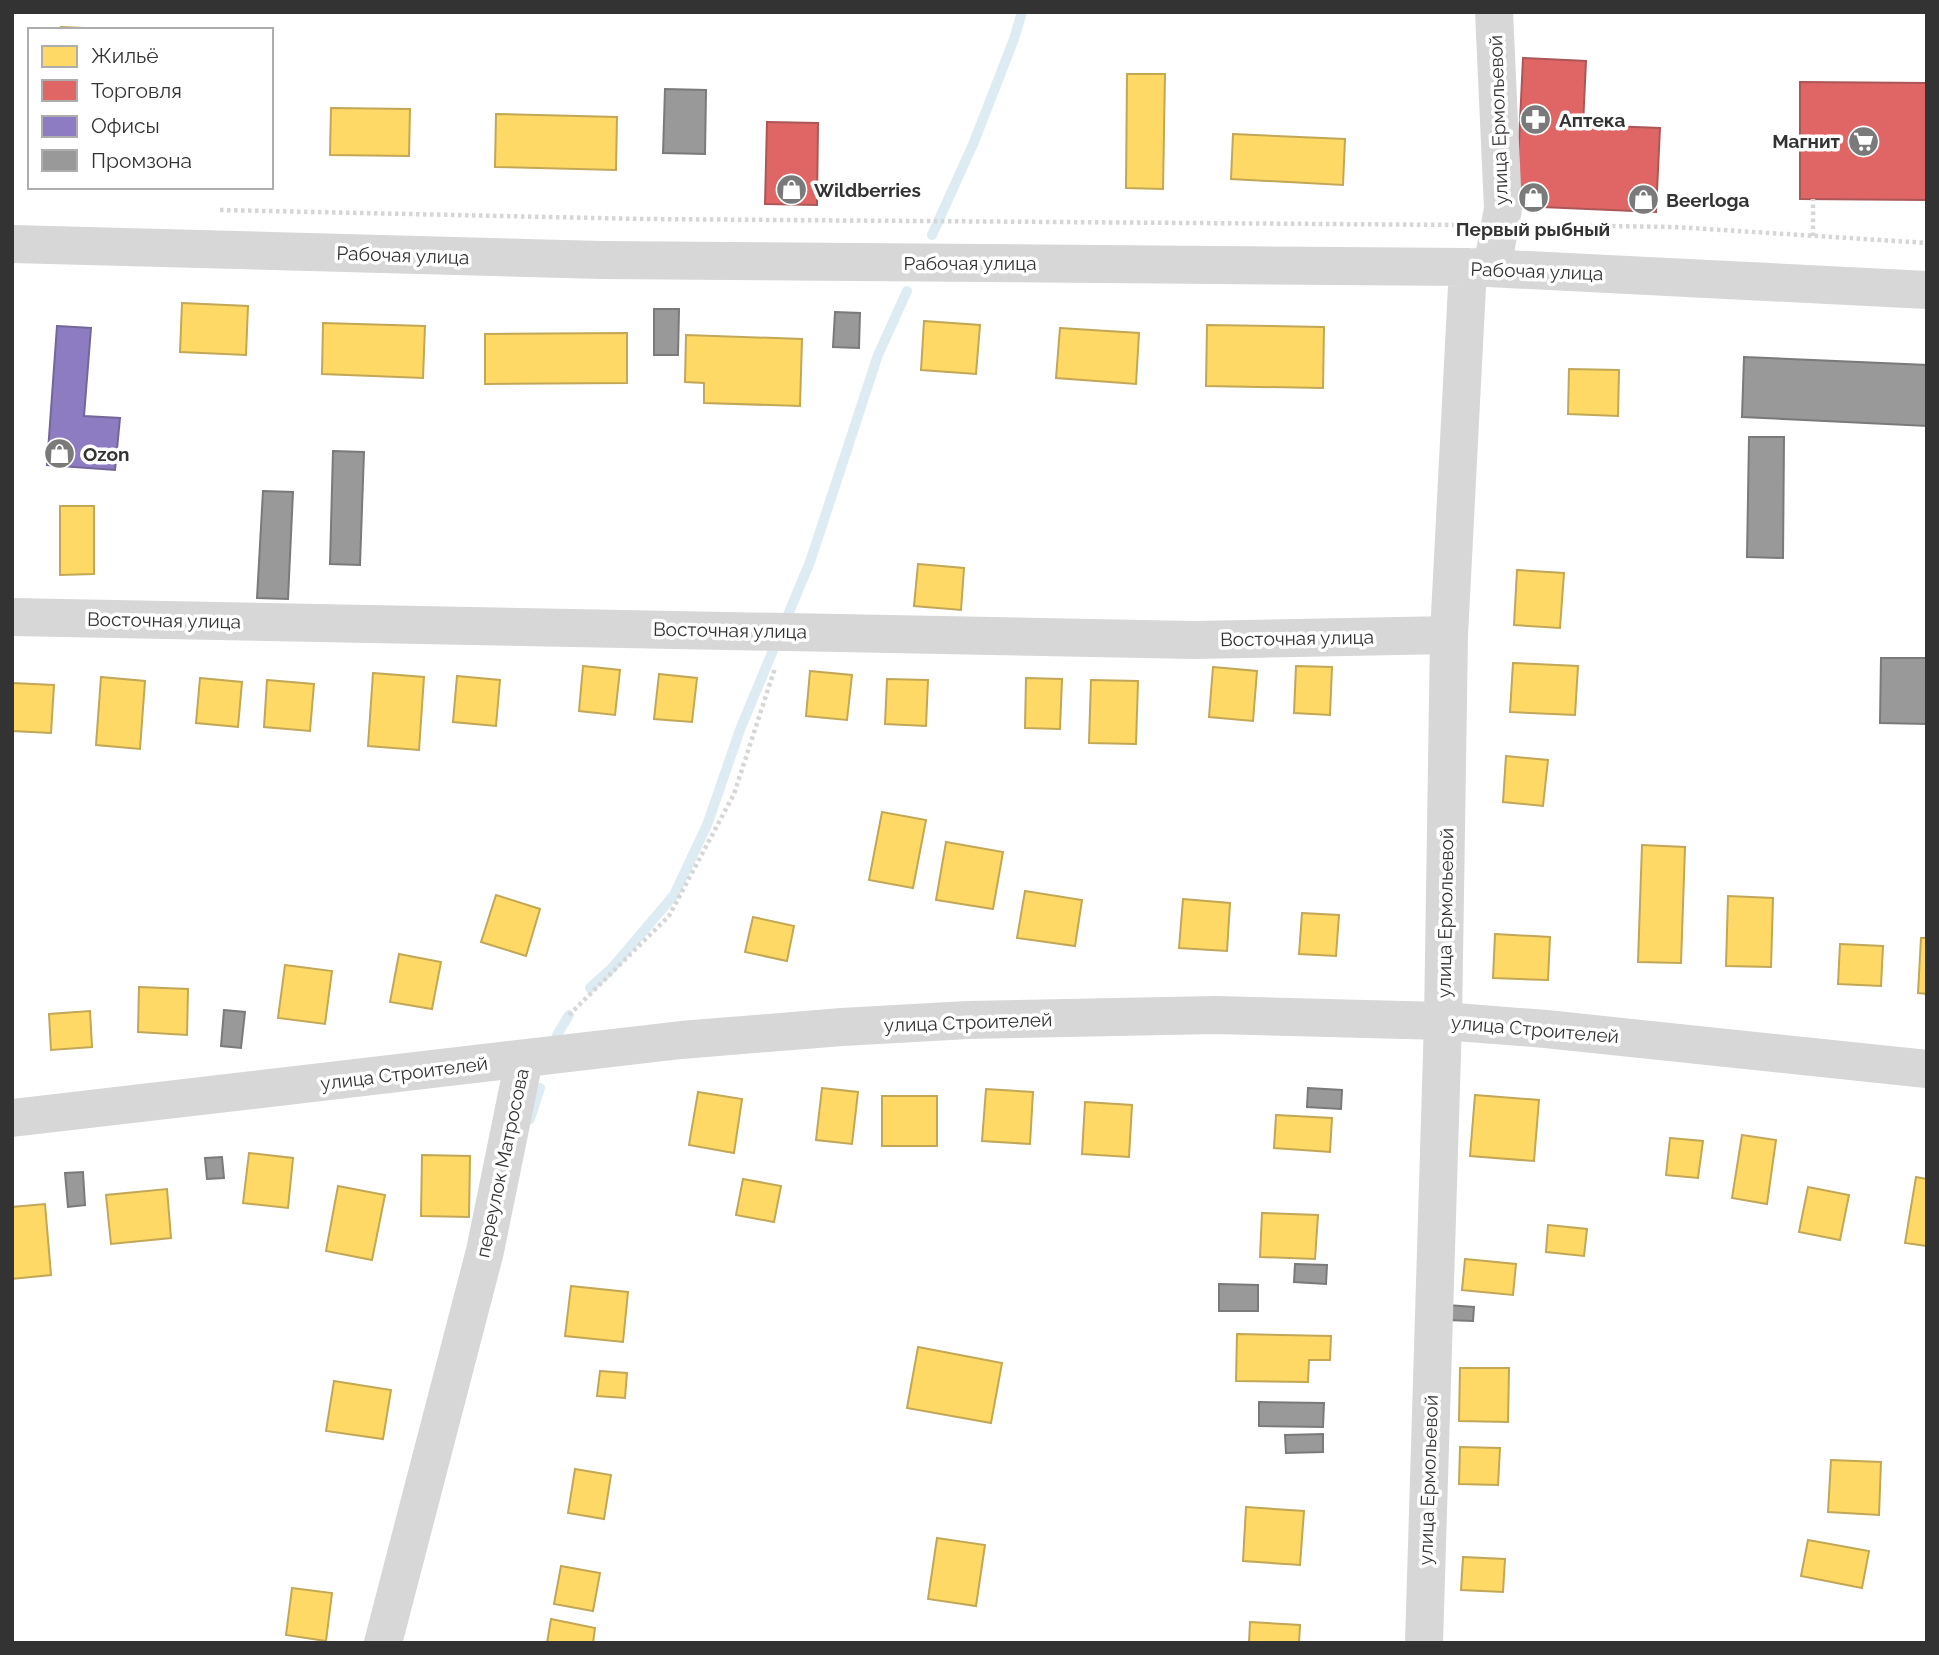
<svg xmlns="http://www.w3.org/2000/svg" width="1939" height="1655" font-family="Raleway,sans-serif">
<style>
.homes{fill:#ffd966;stroke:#c2a757;stroke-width:2}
.shops{fill:#e06666;stroke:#ac5757;stroke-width:2}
.offices{fill:#8e7cc3;stroke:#736698;stroke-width:2}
.industry{fill:#999;stroke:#7a7a7a;stroke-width:2}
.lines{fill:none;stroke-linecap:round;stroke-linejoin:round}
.stream{stroke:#ddebf3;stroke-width:10}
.path{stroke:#d6d6d6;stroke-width:4.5;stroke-dasharray:3.5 3.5;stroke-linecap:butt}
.minor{stroke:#d7d7d7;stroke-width:38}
.tertiary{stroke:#d7d7d7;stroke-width:38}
.labels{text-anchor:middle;stroke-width:7;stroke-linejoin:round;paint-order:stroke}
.street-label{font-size:19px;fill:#333;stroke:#fff}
.poi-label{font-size:19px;font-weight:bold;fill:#333;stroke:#fff;text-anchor:start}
</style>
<rect width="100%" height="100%" fill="#fff"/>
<path class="homes" d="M61,27L106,29V30H61Z
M1127,74H1165L1163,189L1126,188Z
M331,108L410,109L409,156L330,155Z
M496,114L617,117L616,170L495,167Z
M1233,134L1345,139L1343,185L1231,179Z
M182,303L248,306L246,355L180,352Z
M924,321L980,325L976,374L921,370Z
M323,323L425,326L423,378L322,374Z
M1207,325L1324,327L1323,388L1206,386Z
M1060,328L1139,333L1136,384L1056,378Z
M627,333V383L485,384V334Z
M686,335L802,339L800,406L704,403V383L685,382Z
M1569,369L1619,370L1618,416L1568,414Z
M60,506H94V574L60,575Z
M918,564L964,568L961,610L914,606Z
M1517,570L1564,573L1560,628L1514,625Z
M1513,663L1578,666L1575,715L1510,712Z
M583,666L620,670L615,715L579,711Z
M1296,666L1332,667L1330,715L1294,713Z
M1213,667L1257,671L1253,721L1209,717Z
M810,671L852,675L847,720L806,716Z
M373,673L424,677L419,750L368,746Z
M659,674L697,678L692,722L654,719Z
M457,676L500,680L496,726L453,722Z
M101,677L145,681L140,749L96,745Z
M200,678L242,682L238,727L196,723Z
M1026,678L1062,679L1060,729L1025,728Z
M887,679L928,680L926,726L885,724Z
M267,680L314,684L310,731L264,727Z
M1091,680L1138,681L1136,744L1089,743Z
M12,683L54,685L51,733L12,731Z
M1506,756L1548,760L1543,806L1503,802Z
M882,812L926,820L913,888L869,880Z
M946,842L1003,852L993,909L936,900Z
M1642,845L1685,847L1681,963L1638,962Z
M1025,891L1082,900L1075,946L1017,938Z
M496,895L540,909L526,956L481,942Z
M1728,896L1773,898L1771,967L1726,966Z
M1183,899L1230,903L1227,951L1179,948Z
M1302,913L1339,915L1336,956L1299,954Z
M753,917L794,926L787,961L745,952Z
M1495,934L1550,937L1548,980L1493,978Z
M1921,938H1927V994L1918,993Z
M1840,944L1883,946L1881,986L1838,984Z
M399,954L441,962L432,1009L390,1002Z
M285,965L332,971L325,1024L278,1018Z
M139,987L188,989L187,1035L138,1032Z
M90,1011L92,1047L51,1050L49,1014Z
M822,1088L858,1092L852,1144L816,1140Z
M986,1089L1033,1092L1030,1144L982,1141Z
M698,1092L742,1099L734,1153L689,1145Z
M1475,1095L1539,1100L1534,1161L1470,1156Z
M882,1096H937V1146H882Z
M1085,1102L1132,1105L1129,1157L1082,1154Z
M1276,1115L1332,1118L1330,1152L1274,1148Z
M1742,1135L1776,1140L1767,1204L1732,1198Z
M1670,1138L1703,1141L1698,1178L1666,1175Z
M249,1153L293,1158L288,1208L243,1203Z
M422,1155L470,1156L469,1217L421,1216Z
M1916,1177L1927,1179V1246L1905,1243Z
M743,1179L781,1186L774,1222L736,1215Z
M338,1186L385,1195L372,1260L326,1251Z
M1808,1187L1849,1195L1840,1240L1799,1232Z
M167,1189L171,1238L111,1244L106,1195Z
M45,1204L51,1275L12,1279V1207Z
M1262,1213L1318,1215L1315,1259L1260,1257Z
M1548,1225L1587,1229L1584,1256L1546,1252Z
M1465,1259L1516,1264L1513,1295L1462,1290Z
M571,1286L628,1292L623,1342L565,1336Z
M1237,1334L1331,1336L1330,1360H1309L1308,1382L1236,1381Z
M918,1347L1002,1363L991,1423L907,1408Z
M1460,1368H1509L1508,1422L1459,1421Z
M600,1371L627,1373L625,1398L597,1396Z
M334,1381L391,1390L383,1439L326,1431Z
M1460,1447L1500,1448L1498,1485L1459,1484Z
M1831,1460L1881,1462L1879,1515L1828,1512Z
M575,1469L611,1475L604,1519L568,1513Z
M1246,1507L1304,1511L1300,1565L1243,1561Z
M937,1538L985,1545L976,1606L928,1599Z
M1808,1540L1869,1551L1862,1588L1801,1576Z
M1463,1557L1505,1559L1503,1592L1461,1590Z
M561,1566L600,1573L593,1611L554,1604Z
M292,1588L332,1593L326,1641L286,1635Z
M551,1619L595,1628L593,1643H547Z
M1250,1622L1300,1625L1299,1643H1249Z"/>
<path class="shops" d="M1523,58L1586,61L1583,125L1660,128L1656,212L1516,206Z
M1800,82L1927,83V200L1800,199Z
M767,122L818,123L817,205L765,204Z"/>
<path class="offices" d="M57,326L91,328L84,416L120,418L115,470L47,465Z"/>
<path class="industry" d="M665,89L706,90L705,154L663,153Z
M654,309H679L678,355H654Z
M835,312L860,313L859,348L833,347Z
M1744,357L1927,365V426L1742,417Z
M1749,437H1784L1783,558L1747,557Z
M333,451L364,452L360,565L330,564Z
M263,491L293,492L288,599L257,598Z
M1881,658H1927V724L1880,723Z
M224,1010L245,1012L241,1048L221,1046Z
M1308,1088L1342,1090L1341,1109L1307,1107Z
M222,1157L224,1178L207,1179L205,1158Z
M83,1172L85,1205L68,1207L65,1173Z
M1295,1264L1327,1265L1326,1284L1294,1282Z
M1219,1284L1258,1285V1311H1219Z
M1447,1305L1474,1307L1473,1321L1446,1320Z
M1259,1402L1324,1403L1323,1427L1259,1426Z
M1323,1434V1452L1286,1453L1285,1435Z"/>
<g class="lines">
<path class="stream" d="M932,235L974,142L1014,39L1022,12
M590,988L612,968L674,895L707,825L741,727L810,562L878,355L907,291
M557,1035L569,1015
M530,1119L540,1088"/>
<path class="path" d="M220,210L643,219L1464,225
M1535,225L1675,227L1927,243
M1813,236V199
M569,1015L669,916L734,794L775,668"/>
<path class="minor" d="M12,244L602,260L1468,267L1927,290
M1492,268L1503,209L1494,12
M12,617L1194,640L1449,635
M383,1643L485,1251L524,1060
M1424,1643L1443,1021L1449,635L1468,267"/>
<path class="tertiary" d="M12,1118L681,1040L842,1027L968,1020L1216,1015L1443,1021L1546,1029L1927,1069"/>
</g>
<defs>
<symbol id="pharmacy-disc" viewBox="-11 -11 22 22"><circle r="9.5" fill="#7a7a7a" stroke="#fff"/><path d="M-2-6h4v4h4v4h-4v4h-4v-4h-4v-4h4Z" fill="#fff"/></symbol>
<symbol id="supermarket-disc" viewBox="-11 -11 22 22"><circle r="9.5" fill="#7a7a7a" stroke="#fff"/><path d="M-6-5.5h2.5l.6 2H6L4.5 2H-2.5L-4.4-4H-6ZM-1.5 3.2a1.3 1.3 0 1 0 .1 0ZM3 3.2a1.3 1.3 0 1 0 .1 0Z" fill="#fff"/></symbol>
<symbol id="shop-disc" viewBox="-11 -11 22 22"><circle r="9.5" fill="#7a7a7a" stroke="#fff"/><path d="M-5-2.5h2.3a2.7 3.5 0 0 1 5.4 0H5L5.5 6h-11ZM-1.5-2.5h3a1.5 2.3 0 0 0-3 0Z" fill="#fff"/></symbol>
</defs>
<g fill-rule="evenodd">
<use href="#pharmacy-disc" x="1518" y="102" width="35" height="35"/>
<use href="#supermarket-disc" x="1846" y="124" width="35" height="35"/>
<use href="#shop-disc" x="774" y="172" width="35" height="35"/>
<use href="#shop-disc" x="1516" y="180" width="35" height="35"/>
<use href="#shop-disc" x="1626" y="182" width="35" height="35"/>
<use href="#shop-disc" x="42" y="436" width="35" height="35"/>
</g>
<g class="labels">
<g class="street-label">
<text transform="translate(1498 120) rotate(-92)" y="7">улица Ермольевой</text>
<text transform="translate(403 255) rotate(2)" y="7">Рабочая улица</text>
<text x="970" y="270">Рабочая улица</text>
<text transform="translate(1537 271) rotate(2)" y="7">Рабочая улица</text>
<text transform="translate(164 620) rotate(1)" y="7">Восточная улица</text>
<text transform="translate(730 630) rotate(1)" y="7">Восточная улица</text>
<text transform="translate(1297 638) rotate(-1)" y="7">Восточная улица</text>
<text transform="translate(1445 913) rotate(-89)" y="7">улица Ермольевой</text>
<text transform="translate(968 1022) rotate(-2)" y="7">улица Строителей</text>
<text transform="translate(1535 1029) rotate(5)" y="7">улица Строителей</text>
<text transform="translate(404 1073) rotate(-7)" y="7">улица Строителей</text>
<text transform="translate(502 1163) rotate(-78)" y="7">переулок Матросова</text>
<text transform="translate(1428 1480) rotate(-88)" y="7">улица Ермольевой</text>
</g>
<g class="poi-label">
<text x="1559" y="127">Аптека</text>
<text x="1840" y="148" text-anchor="end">Магнит</text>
<text x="814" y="197">Wildberries</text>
<text x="1666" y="207">Beerloga</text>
<text x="1533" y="236" text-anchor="middle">Первый рыбный</text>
<text x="83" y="461">Ozon</text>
</g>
</g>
<rect width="1939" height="1655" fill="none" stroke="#333333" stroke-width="28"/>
<rect x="28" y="28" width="245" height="161" fill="#ffffff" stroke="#adadad" stroke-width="2"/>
<rect x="42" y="46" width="35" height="21" fill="#ffd966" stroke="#adadad" stroke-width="2"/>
<text x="91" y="63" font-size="21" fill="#333333">Жильё</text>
<rect x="42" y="80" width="35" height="21" fill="#e06666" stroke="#adadad" stroke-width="2"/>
<text x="91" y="98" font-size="21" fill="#333333">Торговля</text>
<rect x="42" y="116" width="35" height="21" fill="#8e7cc3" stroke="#adadad" stroke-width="2"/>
<text x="91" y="133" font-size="21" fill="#333333">Офисы</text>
<rect x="42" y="150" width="35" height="21" fill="#999999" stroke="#adadad" stroke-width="2"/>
<text x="91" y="168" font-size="21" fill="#333333">Промзона</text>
</svg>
